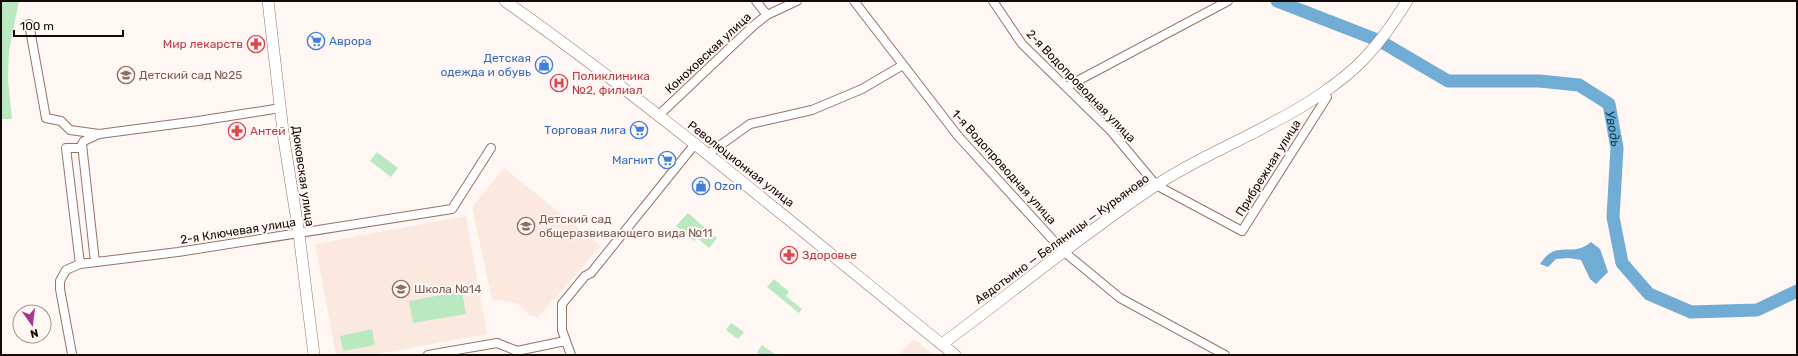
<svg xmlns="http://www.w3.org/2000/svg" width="1798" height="356" font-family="Rubik,sans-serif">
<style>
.built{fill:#fbe9e0}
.green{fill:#bae9c1}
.water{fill:#70acd4}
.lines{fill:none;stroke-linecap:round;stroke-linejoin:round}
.river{stroke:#70acd4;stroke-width:13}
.street-casing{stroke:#957463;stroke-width:10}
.secondary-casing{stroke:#957463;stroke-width:12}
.street{stroke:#fff;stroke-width:8}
.secondary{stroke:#fff;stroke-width:11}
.labels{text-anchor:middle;stroke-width:4;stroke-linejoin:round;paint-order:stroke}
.shop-label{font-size:12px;fill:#366cbe;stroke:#fff7f3;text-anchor:end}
.health-label{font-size:12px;fill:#be3a42;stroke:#fff7f3;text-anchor:start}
.street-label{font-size:12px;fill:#140904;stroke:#fff7f3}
.education-label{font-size:12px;fill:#785e54;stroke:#fff7f3;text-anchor:start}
.water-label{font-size:13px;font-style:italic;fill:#0f405b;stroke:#fff7f3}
</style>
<rect width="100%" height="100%" fill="#fff7f3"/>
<path class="built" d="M504,168L601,246L538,317L529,315L517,303L492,299L472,207Z
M466,216L487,334L372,355H336L315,244Z
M914,339L934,355H898Z"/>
<path class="green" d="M1,1H19L9,51L8,80L12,119H1Z
M377,152L398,168L391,177L370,161Z
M688,213L717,238L709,248L697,238L694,241L676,226Z
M774,279L789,292L786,296L802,309L799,313L767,287Z
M462,291L466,314L413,323L409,301Z
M731,323L744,332L738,339L726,330Z
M372,329L375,345L343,351L340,336Z
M762,345L776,355H760L757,352Z"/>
<path class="water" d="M1591,242L1600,249L1608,272L1596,284L1590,279L1581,260L1569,258L1556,259L1548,267L1540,264C1557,238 1571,259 1591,242Z"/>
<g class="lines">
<path class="river" id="s1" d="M1277,1L1380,41L1448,81H1539L1579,85L1609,104L1617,148L1613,217L1622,263L1649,294L1691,312L1757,310L1797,291"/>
<defs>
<path id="street" d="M756,1L767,15
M854,1L958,136L1063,251L1120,298L1225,355
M993,1L1022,44L1111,131L1156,185L1242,231L1327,97
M29,24L46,118L61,121L70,130L99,134L198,121L281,108
M1066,87L1228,1
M659,115L753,26L767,15L797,1
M708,154L750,124L812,110L862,89L903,65
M95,262L82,144L84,141L99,134
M80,264L66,148H82
M72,354L60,289V281L66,270L80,264L178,252L452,209L491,148
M428,355L497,343L517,351L565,341
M571,355L562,330V304L585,276L591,273L695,144"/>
<path id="secondary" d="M268,1L284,140L299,234L314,355
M505,1C661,111 806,235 955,355
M942,344C1013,292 1081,235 1155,186C1192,161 1234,144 1272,123C1302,108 1341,83 1364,59C1380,42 1395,21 1407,1"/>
</defs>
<use href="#street" class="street-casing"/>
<use href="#secondary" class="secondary-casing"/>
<use href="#street" class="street"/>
<use href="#secondary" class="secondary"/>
</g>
<defs>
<symbol id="supermarket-ring" viewBox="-11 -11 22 22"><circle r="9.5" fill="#fff7f3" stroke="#3f7fe0" stroke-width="1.5"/><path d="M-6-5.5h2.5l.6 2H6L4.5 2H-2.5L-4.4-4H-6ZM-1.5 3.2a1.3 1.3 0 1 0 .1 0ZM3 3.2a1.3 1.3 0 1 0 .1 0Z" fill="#3f7fe0"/></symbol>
<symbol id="pharmacy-ring" viewBox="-11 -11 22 22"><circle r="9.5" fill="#fff7f3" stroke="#e0444e" stroke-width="1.5"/><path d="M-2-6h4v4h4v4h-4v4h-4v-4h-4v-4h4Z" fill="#e0444e"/></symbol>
<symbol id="shop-ring" viewBox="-11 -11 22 22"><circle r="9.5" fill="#fff7f3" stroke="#3f7fe0" stroke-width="1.5"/><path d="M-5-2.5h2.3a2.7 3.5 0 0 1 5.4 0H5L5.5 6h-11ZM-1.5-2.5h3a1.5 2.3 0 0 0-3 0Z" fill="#3f7fe0"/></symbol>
<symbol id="school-ring" viewBox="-11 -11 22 22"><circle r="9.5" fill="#fff7f3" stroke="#8d6e63" stroke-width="1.5"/><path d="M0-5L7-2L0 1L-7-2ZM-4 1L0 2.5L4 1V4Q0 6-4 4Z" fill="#8d6e63"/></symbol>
<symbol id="hospital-ring" viewBox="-11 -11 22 22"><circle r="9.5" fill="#fff7f3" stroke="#e0444e" stroke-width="1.5"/><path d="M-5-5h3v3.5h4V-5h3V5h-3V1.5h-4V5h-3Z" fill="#e0444e"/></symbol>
</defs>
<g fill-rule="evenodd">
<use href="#supermarket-ring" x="306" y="31" width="20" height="20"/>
<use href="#pharmacy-ring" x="246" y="34" width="20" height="20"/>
<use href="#shop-ring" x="534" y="55" width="20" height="20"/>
<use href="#school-ring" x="116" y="65" width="20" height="20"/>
<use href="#hospital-ring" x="549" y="73" width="20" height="20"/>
<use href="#supermarket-ring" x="629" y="120" width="20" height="20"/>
<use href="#pharmacy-ring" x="227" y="121" width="20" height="20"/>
<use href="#supermarket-ring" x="657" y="150" width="20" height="20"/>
<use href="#shop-ring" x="691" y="176" width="20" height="20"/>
<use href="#school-ring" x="516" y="216" width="20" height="20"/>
<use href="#pharmacy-ring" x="779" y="245" width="20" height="20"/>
<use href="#school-ring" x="391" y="279" width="20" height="20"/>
</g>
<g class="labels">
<g class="shop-label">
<text x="329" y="45" text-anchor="start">Аврора</text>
<text x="531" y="62">Детская<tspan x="531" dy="14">одежда и обувь</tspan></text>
<text x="626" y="134">Торговая лига</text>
<text x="654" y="164">Магнит</text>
<text x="714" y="190" text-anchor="start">Ozon</text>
</g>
<g class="health-label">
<text x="243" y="48" text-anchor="end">Мир лекарств</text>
<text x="572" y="80">Поликлиника<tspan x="572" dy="14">№2, филиал</tspan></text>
<text x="250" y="135">Антей</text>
<text x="802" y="259">Здоровье</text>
</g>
<g class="street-label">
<text transform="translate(708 53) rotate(-43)" y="4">Коноховская улица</text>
<text transform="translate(1081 86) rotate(46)" y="4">2-я Водопроводная улица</text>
<text transform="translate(741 164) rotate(38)" y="4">Революционная улица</text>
<text transform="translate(1004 167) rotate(48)" y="4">1-я Водопроводная улица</text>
<text transform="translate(1268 168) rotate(-58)" y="4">Прибрежная улица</text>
<text transform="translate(303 176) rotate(82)" y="4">Дюковская улица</text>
<text transform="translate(238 231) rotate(-9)" y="4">2-я Ключевая улица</text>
<text transform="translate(1062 239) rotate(-36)" y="4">Авдотьино — Беляницы — Курьяново</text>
</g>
<g class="education-label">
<text x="139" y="79">Детский сад №25</text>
<text x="539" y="223">Детский сад<tspan x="539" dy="14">общеразвивающего вида №11</tspan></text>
<text x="414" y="293">Школа №14</text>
</g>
<g class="water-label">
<text dy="5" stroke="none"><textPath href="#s1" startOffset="381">Уводь</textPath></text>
</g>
</g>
<rect width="1798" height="356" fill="none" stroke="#140904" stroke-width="4"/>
<g transform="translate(32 324) rotate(166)"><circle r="19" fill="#fff7f3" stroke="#a19893"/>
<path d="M0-3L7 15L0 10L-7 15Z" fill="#aa3792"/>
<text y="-6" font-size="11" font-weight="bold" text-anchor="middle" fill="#140904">N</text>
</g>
<path d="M14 30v6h109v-6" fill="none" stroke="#140904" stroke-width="2"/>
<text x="20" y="30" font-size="12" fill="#140904" stroke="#fff7f3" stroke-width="3" paint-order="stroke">100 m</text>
</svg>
